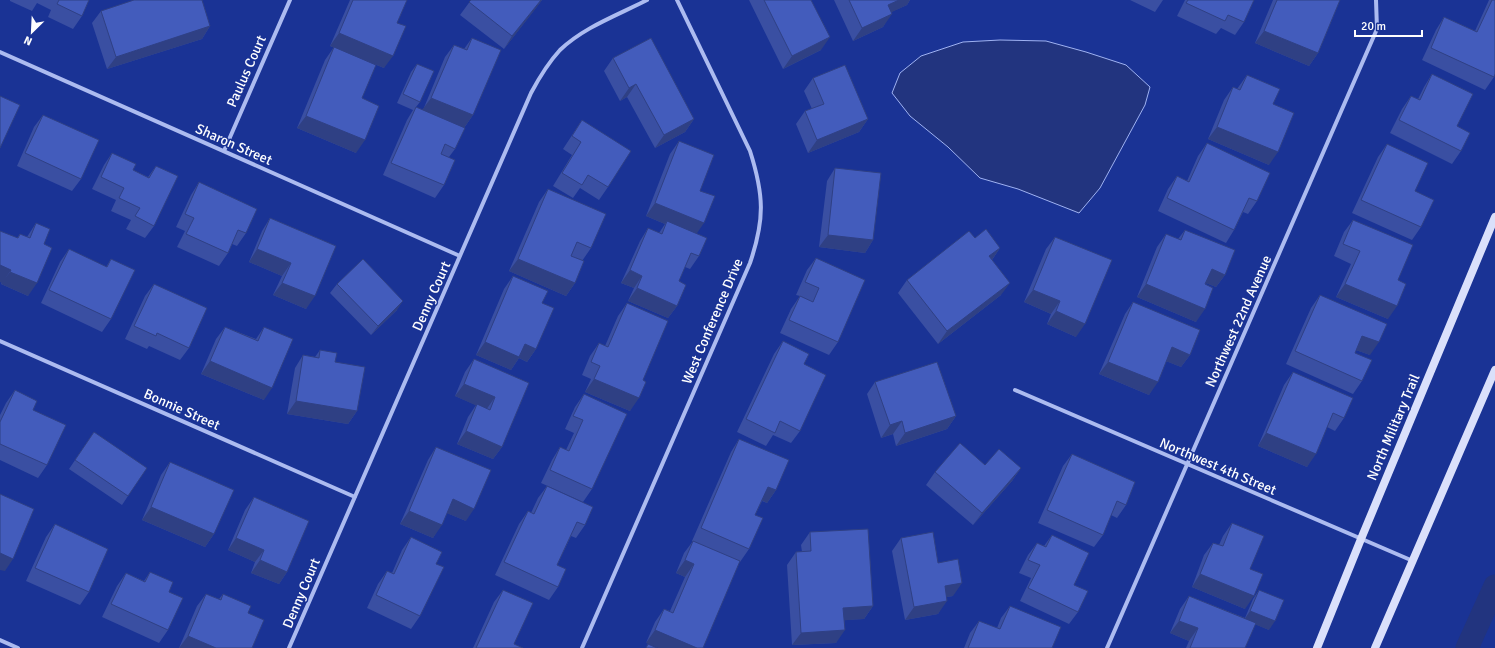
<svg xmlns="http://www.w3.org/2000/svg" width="1495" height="648" font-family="Signika,sans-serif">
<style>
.water{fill:#22347f;stroke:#9fb2f2}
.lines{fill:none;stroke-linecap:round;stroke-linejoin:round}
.canal{stroke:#22347f;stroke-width:23}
.minor{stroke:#acbbf0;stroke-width:4}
.secondary{stroke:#dae0fb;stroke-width:8}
.wall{fill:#3a4fa2}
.shaded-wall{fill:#2f4084}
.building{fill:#435cbc;stroke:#2f4084}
.labels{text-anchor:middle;stroke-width:3;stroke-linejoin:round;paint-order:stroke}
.street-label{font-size:14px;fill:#fff;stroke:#1a3395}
</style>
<rect width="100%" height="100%" fill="#1a3395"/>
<path class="water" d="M1000,40L1046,41L1086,52L1126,65L1150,87L1145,105L1100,188L1079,213L1018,189L980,178L948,147L910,116L892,93L900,73L921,56L963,42Z"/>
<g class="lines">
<path class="canal" d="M1467,648L1495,586"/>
<path class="minor" d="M0,52L460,256
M224,151L290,0
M0,341L355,497
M1015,390L1413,561
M0,640L18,648
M289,648L531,93C539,78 548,63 560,50C584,27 618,15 647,0
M582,648L750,263C765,219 764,195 750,151L677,0
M1107,648L1377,29L1376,0"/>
<path class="secondary" d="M1317,648L1361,539L1495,217
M1375,648L1495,370"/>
</g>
<path class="wall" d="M10,0H89L82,16L73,29L48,17L51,10L37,3L32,11L10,1Z
M350,0H407L397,23L384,68L330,46Z
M471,0H542L504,49L460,15Z
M749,0H811L821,50L783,69Z
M834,0H910L907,5L891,12L883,27L853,41Z
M1130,0H1163L1155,12Z
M1185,0H1254L1244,22L1235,35L1221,28L1216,34L1177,16Z
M1273,0H1340L1318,53L1309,66L1255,43Z
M1489,0H1495L1494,77L1485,90L1422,60L1436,30L1444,17L1475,31Z
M101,11L210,26L202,39L107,69L92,23Z
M472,38L473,115L464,128L455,149L449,157L444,185L435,198L383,175L407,120L413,110L397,103L411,72L417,64L420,102L416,107L423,110L445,57L454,45L464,49Z
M334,47L362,98L356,153L297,128L325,60Z
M613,58L694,119L685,132L655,148L627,97L620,101L604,71Z
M1432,74L1461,151L1452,164L1390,133L1402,109L1411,96L1418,99L1424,87Z
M1247,75L1273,104L1269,165L1208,139L1224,100L1233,87L1237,89Z
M813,78L868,119L859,132L808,153L796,124L805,111L812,109L804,91Z
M43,115L81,179L72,191L17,166L34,127Z
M582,120L608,187L599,200L580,188L573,198L553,186L572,155L563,149Z
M679,141L700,191L696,234L699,256L690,269L685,267L679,281L677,306L668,318L628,301L634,288L621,283L640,241L648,228L659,233L665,224L646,216L670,154Z
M1207,143L1257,201L1248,214L1243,212L1234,230L1226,243L1158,211L1168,189L1177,176L1187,181L1198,156Z
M1387,144L1415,191L1421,227L1412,240L1352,213L1378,157Z
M112,153L133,170L148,177L156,166L154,226L145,238L126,229L131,220L111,211L116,200L92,189L104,165Z
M835,168L873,240L865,253L819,247L827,181Z
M199,182L246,233L237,246L232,244L228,253L219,266L177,247L185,231L176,227L191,195Z
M548,189L591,248L582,261L575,283L566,296L509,271L539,202Z
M270,218L336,246L306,309L273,295L282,276L249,262L262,231Z
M1353,220L1388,319L1336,297L1351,264L1334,256L1344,232Z
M36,223L44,244L28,296L1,284L17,238L20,234L27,237Z
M1185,230L1225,275L1216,287L1206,283L1196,322L1137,297L1157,247L1166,234L1178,239Z
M1055,237L1076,337L1047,324L1051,314L1024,302L1046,249Z
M1000,248L992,260L1001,295L938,344L898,293L907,280Z
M69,249L106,267L111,259V319L102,332L41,303L60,262Z
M816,258L838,342L829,355L780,333L791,309L800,296L796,295L807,270Z
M513,276L542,303L536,349L527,362L519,358L511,370L476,355L504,289Z
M154,284L189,348L180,360L149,346L147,349L125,339L145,296Z
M337,284L397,310L371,335L330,293Z
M1320,295L1370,355L1356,350L1355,353L1362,381L1353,394L1286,364L1311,308Z
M1133,302L1190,355L1181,367L1166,361L1149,395L1099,374L1125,314Z
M627,303L643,380L630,411L585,392L591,379L582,375L590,356L599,343L605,346L618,316Z
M225,327L256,339L264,327V400L201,374L216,339Z
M783,341L804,364L800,431L791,443L773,435L766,446L737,432L774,354Z
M320,350L335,362L357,411L348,424L287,414L295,368L303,355L315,357Z
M474,359L529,383L502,447L493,459L457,444L468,417L476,405L455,396L465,372Z
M1293,372L1344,418L1335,431L1327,427L1307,467L1258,446L1284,385Z
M875,382L956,416L947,429L896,446L893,434L881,438L867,394Z
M15,390L33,410L47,465L38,478L0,460V415L6,403Z
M584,394L592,489L583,502L541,483L552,460L560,447L566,450L574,433L565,429L575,407Z
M94,432L128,496L122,505L69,469Z
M739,439L776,490L767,503L762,501L755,515L749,549L740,562L739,561L646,643L655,622L664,609L670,611L685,577L676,573L684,553L693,541H692L731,452Z
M436,447L466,521L447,513L433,538L400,524L428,460Z
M1072,454L1126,505L1117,518L1111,515L1103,535L1094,547L1038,523L1063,466Z
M170,462L214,534L205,547L142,520L161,475Z
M985,465L1021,468L1012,481L973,525L926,485L935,472Z
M547,486L585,525L576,538L571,536L557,565L558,587L549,600L495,575L519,524L528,511L531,513L538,498Z
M254,497L287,572L279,584L251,573L255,562L228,550L245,510Z
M1232,523L1250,569L1245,609L1192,587L1204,555L1213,543L1219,545L1223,536Z
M55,524L89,592L80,605L26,581L46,537Z
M810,532L873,606L864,619L844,620L836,643L792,645L787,565L796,552H802L801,545Z
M1052,535L1074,585L1078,612L1069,624L1020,601L1031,578L1019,573L1028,555L1037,543L1044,546Z
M411,537L420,616L411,629L367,608L378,584L387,571L392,573L402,550Z
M901,538L938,563L953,596L947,597L938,614L905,620L892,551Z
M150,572L168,630L159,643L102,617L117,586L126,573L144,581Z
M503,590L514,644L523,648H473L494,602Z
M1259,590L1269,630L1255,624L1245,648H1186L1189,641L1170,633L1180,609L1189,596L1245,618L1253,599Z
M206,594L219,599L223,594L248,613L252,648H179L197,606Z
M1010,606L1052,648H964L970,633L979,621L997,628L1001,618Z"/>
<path class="shaded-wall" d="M541,0H542L537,7L504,49L512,36Z
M899,0H910L907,5L879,18L888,5Z
M892,14L883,27L853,41L862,28Z
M210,26L202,39L107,69L116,57Z
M1264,31L1318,53L1309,66L1255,43Z
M339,33L393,56L384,68L330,46Z
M830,37L821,50L783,69L792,56Z
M636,84L627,97L620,101L629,88Z
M431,98L473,115L464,128L422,110Z
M306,116L365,140L356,153L297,128Z
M694,119L685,132L655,148L664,135Z
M868,119L859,132L808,153L817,140Z
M1217,127L1278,152L1269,165L1208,139Z
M655,203L704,223L695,236L667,221L665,224L646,216Z
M828,235L873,240L865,253L819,247Z
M1000,248L991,261L989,256Z
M257,249L291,263L282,276L249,262Z
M518,259L575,283L566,296L509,271Z
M0,265L11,270L2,283L0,282Z
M1212,269L1225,275L1216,287L1203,282Z
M630,270L642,276L634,288L621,283Z
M10,272L37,283L28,296L1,284Z
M282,283L315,296L306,309L273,295Z
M1010,283L1001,295L938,344L947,331Z
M1146,284L1205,309L1196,322L1137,297Z
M1345,284L1397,306L1388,319L1336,297Z
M637,288L677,306L668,318L628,301Z
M1033,290L1060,301L1051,314L1024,302Z
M403,301L397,310L371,335L378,326Z
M1056,311L1085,324L1076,337L1047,324Z
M1362,336L1379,342L1370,355L1353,349Z
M485,342L525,344L536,349L527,362L519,358L511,370L476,355Z
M1172,347L1190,355L1181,367L1163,360Z
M210,361L272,388L264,400L201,374Z
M1108,362L1158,382L1149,395L1099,374Z
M594,379L639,398L630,411L585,392Z
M464,384L495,397L486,410L455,396Z
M296,401L357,411L348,424L287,414Z
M956,416L947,429L896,446L905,433Z
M902,421L893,434L881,438L890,425Z
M466,431L502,447L493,459L457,444Z
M1266,433L1316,454L1307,467L1258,446Z
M1021,468L1012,481L973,525L982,513Z
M768,487L776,490L767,503L759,499Z
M453,499L474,509L466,521L444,512Z
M151,507L214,534L205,547L142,520Z
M409,511L442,525L433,538L400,524Z
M236,538L264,550L255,562L228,550Z
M0,553L13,559L5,571L0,570Z
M260,560L287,572L279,584L251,573Z
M685,560L694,564L685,577L676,573Z
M1200,574L1254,596L1245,609L1192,587Z
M962,583L953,596L936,599L945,586Z
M947,601L938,614L905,620L914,607Z
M873,606L864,619L834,621L843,608Z
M1250,611L1275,621L1269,630L1244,620Z
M1179,621L1198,628L1189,641L1170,633Z
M655,630L697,648H658L646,643Z
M845,630L836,643L792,645L801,633Z
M188,636L216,648H179Z"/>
<path class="building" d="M59,0H89L82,16L57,4Z
M134,0H202L210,26L116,57L101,11Z
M353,0H407L397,23L406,26L393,56L339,33Z
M471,0H541L512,36L469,2Z
M764,0H811L830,37L792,56Z
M849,0H899L888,5L892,14L862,28Z
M1188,0H1254L1244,22L1228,15L1225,21L1186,3Z
M1277,0H1340L1318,53L1264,31Z
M1492,0H1495V74L1494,77L1431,48L1444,17L1477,32Z
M472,38L501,50L473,115L431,98L454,45L467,50Z
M651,38L694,119L664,135L636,84L629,88L613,58Z
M334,47L376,65L362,98L379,106L365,140L306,116Z
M417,64L434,71L420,102L403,94Z
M845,65L868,119L817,140L805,111L824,104L813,78Z
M1432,74L1473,94L1457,126L1470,133L1461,151L1399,120L1411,96L1420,100Z
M1247,75L1280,89L1273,104L1294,113L1278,152L1217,127L1233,87L1240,90Z
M0,96L20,105L0,148Z
M416,107L465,128L455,149L445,144L441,154L455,160L444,185L391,163Z
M43,115L99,140L81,179L25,153Z
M582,120L631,151L608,187L588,175L582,185L562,173L581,142L572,136Z
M679,141L714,155L700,191L715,196L704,223L655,203Z
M1207,143L1270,173L1257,201L1249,198L1234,230L1167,198L1177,176L1189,182Z
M1387,144L1428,163L1415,191L1434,200L1421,227L1361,200Z
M112,153L136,164L133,170L149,178L156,166L178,176L154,226L135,216L140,208L119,198L124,188L101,177Z
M835,168L881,173L873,240L828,235Z
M199,182L257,209L246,233L238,230L228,253L186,234L194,218L185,214Z
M548,189L606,214L591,248L577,242L571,256L584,261L575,283L518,259Z
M270,218L336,246L315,296L282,283L291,263L257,249Z
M1353,220L1413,245L1398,280L1406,284L1397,306L1345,284L1360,251L1343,244Z
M667,221L707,238L699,256L691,253L679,281L686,285L677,306L637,288L642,276L630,270L648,228L662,234Z
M36,223L50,229L44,244L52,248L37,283L10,272L11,270L0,265V231L18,238L20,234L30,238Z
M986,229L1000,248L989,256L1010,283L947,331L907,280L969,231L975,238Z
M1185,230L1235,250L1225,275L1212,269L1205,284L1213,288L1205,309L1146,284L1166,234L1181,240Z
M1055,237L1112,260L1085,324L1056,311L1060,301L1033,290Z
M69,249L107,267L111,259L135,270L111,319L49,290Z
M816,258L865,280L838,342L789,320L800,296L813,302L819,288L805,282Z
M363,259L403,301L378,326L337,284Z
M513,276L548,291L542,303L554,308L536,349L525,344L519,357L485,342Z
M154,284L207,308L189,348L157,333L156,336L134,326Z
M1320,295L1387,324L1379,342L1362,336L1355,353L1372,360L1362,381L1295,351Z
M1133,302L1200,330L1190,355L1172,347L1158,382L1108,362Z
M627,303L668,321L643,380L646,382L639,398L594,379L600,366L591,362L599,343L608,347Z
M225,327L258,341L264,327L293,339L272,388L210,361Z
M783,341L809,354L804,364L826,375L800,431L780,421L775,433L746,419Z
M320,350L337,353L335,362L365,367L357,411L296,401L303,355L319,358Z
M474,359L529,383L502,447L466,431L477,404L490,410L495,397L464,384Z
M937,362L956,416L905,433L902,421L890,425L875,382Z
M1293,372L1353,398L1344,418L1333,413L1316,454L1266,433Z
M15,390L37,401L33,410L66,425L47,465L0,444V422Z
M584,394L627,414L592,489L550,470L560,447L569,451L583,420L573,416Z
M94,432L147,468L128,496L75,460Z
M739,439L789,460L776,490L768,487L755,515L763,518L749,549L701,528Z
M960,443L985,465L999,449L1021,468L982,513L935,472Z
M436,447L491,470L474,509L453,499L442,525L409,511Z
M1072,454L1135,482L1126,505L1117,501L1103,535L1047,510Z
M170,462L234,490L214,534L151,507Z
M547,486L593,507L585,525L577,522L557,565L566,569L558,587L504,562L528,511L534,514Z
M0,494L34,509L13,559L0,553Z
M254,497L309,521L287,572L260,560L264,550L236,538Z
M1232,523L1264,536L1250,569L1263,574L1254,596L1200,574L1213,543L1223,546Z
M55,524L108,549L89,592L35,568Z
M868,529L873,606L843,608L845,630L801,633L796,552L811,551L810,532Z
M933,532L938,563L958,559L962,583L945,586L947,601L914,607L901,538Z
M1052,535L1089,553L1074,585L1088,591L1078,612L1028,588L1040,565L1028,560L1037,543L1046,547Z
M411,537L442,552L436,564L444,567L420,616L376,595L387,571L394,574Z
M693,541L740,561L703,648H697L655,630L664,609L673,613L694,564L685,560Z
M150,572L173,582L169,592L183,598L168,630L111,604L126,573L145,582Z
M503,590L533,603L514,644L523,648H476Z
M1259,590L1284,600L1275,621L1250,611Z
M206,594L221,600L223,594L251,606L248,613L264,620L252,648H216L188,636Z
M1189,596L1256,623L1245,648H1190L1198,628L1179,621Z
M1010,606L1061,627L1052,648H968L979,621L1000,629Z
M648,644L657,648H646Z"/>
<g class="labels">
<g class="street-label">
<text transform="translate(246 71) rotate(-66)" y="5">Paulus Court</text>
<text transform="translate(234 144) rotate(24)" y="5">Sharon Street</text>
<text transform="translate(431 296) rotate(-66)" y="5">Denny Court</text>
<text transform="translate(712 321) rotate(-67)" y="5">West Conference Drive</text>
<text transform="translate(1238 321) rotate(-66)" y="5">Northwest 22nd Avenue</text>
<text transform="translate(182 409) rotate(24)" y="5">Bonnie Street</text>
<text transform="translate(1393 427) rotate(-67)" y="5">North Military Trail</text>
<text transform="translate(1218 466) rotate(23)" y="5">Northwest 4th Street</text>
<text transform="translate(301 593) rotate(-67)" y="5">Denny Court</text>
</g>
</g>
<g transform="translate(32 32) rotate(204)" stroke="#1a3395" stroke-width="3" paint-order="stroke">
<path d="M0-3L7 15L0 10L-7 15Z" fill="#ffffff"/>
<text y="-6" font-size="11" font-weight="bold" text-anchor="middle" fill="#ffffff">N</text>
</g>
<path d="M1355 30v6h67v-6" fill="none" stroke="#ffffff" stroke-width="2"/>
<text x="1361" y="30" font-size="12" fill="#ffffff" stroke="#1a3395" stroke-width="3" paint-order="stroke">20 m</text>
</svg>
